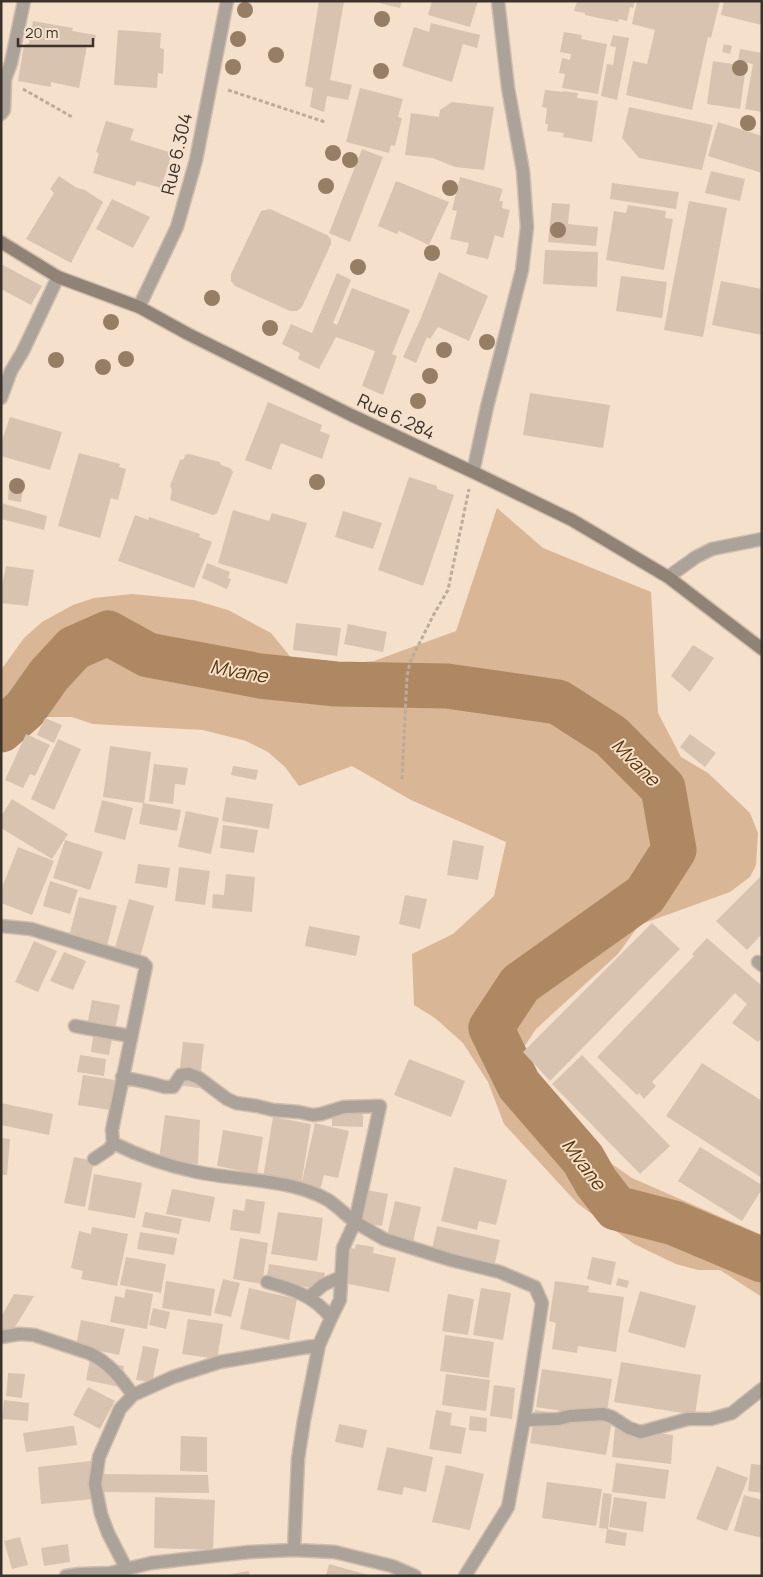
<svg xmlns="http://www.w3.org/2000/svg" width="763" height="1577" font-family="Manrope,sans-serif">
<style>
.green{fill:#d9b695}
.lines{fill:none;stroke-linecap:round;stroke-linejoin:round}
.river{stroke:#ae8862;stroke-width:45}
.building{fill:#d8c3b0}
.street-casing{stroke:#d0bdac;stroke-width:15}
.secondary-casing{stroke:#d0bdac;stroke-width:15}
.path{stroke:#bcab9b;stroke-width:3;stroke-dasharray:4 2.5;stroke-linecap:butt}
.street{stroke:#aba29a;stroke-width:12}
.secondary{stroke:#908376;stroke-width:12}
.tree{fill:#967e64}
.labels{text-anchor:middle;stroke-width:4;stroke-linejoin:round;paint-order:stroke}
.street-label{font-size:18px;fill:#3a322b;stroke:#f5e0cc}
.water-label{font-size:19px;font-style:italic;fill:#5c3604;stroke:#f5e0cc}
</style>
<rect width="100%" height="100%" fill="#f5e0cc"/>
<path class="green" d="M497,508L543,548L651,592L658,713L681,757L708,773L750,813L758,833L756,865L750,877L730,892L639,925L618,954L536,1029L520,1053L527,1069L564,1103L609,1162L632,1178L762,1235V1297L720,1270H698L676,1264L634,1244L578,1204L504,1124L488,1082L463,1043L435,1018L414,1005L412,954L453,934L494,896L506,842L411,800L352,766L299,786L285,767L268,752L246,741L203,730L93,724L72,717H46L1,745V670L24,638L42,622L73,605L94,598L132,594L194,600L228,610L271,633L293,660L316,667L374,661L456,631Z"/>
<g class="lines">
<path class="river" d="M1,730L25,709L49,675L74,648L108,633L148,655L260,676L336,684L447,686L558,702L611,736L663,788L674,850L645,895L520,984L491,1028L519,1085L583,1159L596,1182L616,1208L674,1223L762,1260"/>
</g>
<path class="building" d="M319,1L344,2L330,80L352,85L348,100L327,96L324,112L310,107L313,88L305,86Z
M371,1H402L400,8Z
M432,1H478L470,27L428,15Z
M577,1H635L633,8L630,7L627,21L619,19L618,22L585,15V13L574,11Z
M637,1H720L711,38L708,37L692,110L626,95L633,61L647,64L655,30L632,24Z
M724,1H762V25L721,15Z
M33,21L73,28L72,31L96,35L93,47L87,46L79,88L51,82V87L18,81L24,45L29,43Z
M431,23L480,35L477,48L463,44L452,82L402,66L414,27L429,32Z
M118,30L161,33L160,48L164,49L163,74L158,73L157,88L114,85Z
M564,32L582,35L581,39L607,44L598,94L562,88L565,74L559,73L562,58L570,60L571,54L560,52Z
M613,35L629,38L617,100L601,96L607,64L613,65L616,47L610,46Z
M724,44L732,46L730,54L722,52Z
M740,49L762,53V112L745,109L753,64L738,61Z
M713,61L746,66L740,109L707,104Z
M360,88L403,99L398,117L402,118L395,146L391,145L389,153L346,142Z
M545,90L563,92V91L578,93L577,98L598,101L592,142L563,137L564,133L547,131L548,124H545L547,108L542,107Z
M452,102L494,107L484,170L455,167L433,158L405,155L411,113L439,117L440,110Z
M629,107L713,125L702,170L639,158L622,138Z
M106,121L134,129L130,140L172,153L161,188L137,181L135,186L93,173L99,153L96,152Z
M718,122L762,136V173L708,156Z
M362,149L383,157L350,242L329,233Z
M711,171L745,179L740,201L705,193Z
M59,176L77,188L85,190L103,202L71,263L26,239L54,193L50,189Z
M460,177L503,189L499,201H503L502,208L510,210L503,238L495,235L488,259L466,254L469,243L450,239L457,211L452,210Z
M396,181L449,202L429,245L399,231L397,234L378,226Z
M612,183L679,192L676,209L610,199Z
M112,199L150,217L133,248L96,229Z
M689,201L727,208L703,337L664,330Z
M552,203L570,204L568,224L598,227L596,246L548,242Z
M628,205L666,211L665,218L673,219L664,270L606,260L614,211L626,213Z
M270,209L327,235L331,239V244L302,307L297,311H290L235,286L231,281V274L261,211Z
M545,250L598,252L597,287L543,284Z
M1,264L42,286L31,305L1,289Z
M439,272L488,296L469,341L438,327L430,339L427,337L416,363L403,357L421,318Z
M337,273L351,280L333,323L337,325L352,288L410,310L392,354L397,356L383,395L362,386L375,351L336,337L319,369L298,359L300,353L282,344L291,324L312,333Z
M621,276L667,282L662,318L616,311Z
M721,281L762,289V335L712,325Z
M530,393L610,405L603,448L523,435Z
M268,402L322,425L320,431L330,435L322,459L281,443L271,470L245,460Z
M10,417L62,432L50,470L1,456V443Z
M79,453L120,464L119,467L126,469L118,500L111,498L100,538L58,526Z
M189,454L220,462L221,465L230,468L233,472L217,513L213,515L170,500L172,490L170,486L180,460L184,459L185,455Z
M409,477L437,486V489L454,495L423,586L378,570Z
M9,487L23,490L21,502L8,500Z
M1,503L47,516L44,530L1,519Z
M233,510L269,521L272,513L307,523L287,584L218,563Z
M343,511L382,523L373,549L335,537Z
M135,515L148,520L149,517L200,534L199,537L212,542L194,588L118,561Z
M207,563L230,572L228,578L231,579L227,589L202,578Z
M6,566L34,570L28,606L1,603V591Z
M296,623L341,628L337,656L293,650Z
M348,624L387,632L383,652L344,644Z
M693,645L714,658L690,692L671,676Z
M45,718L62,725L54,743L37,735Z
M26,734L50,745L35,776L30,774L23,788L5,780Z
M690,734L716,753L705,767L680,747Z
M58,739L81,749L54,810L31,799Z
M110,746L151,752L144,803H143L181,810L177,831L139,824L143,803L103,797Z
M154,764L188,768L185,785L175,784L173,804L149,801Z
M233,766L258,770L256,780L231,775Z
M226,797L273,804L269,829L222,821Z
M12,799L68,834L52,859L1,828V816Z
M102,800L133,808L125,840L94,832Z
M186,811L219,818L211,854L178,847Z
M223,825L258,830L254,853L220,848Z
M65,840L103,852L90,890L53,878Z
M453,840L484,846L478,880L447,875Z
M18,847L54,861L32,915L1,903V890Z
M138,864L170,868L167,888L135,883Z
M179,867L210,871L205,905L175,901Z
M226,874L255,877L252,912L212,908L213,894L224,895Z
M762,875V934L747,950L716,921Z
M50,881L78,890L70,914L43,906Z
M405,895L427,899L420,929L399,924Z
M79,897L117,906L107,946L69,937Z
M129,899L154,906L140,958L114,951Z
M652,923L680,949L550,1081L523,1052Z
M309,926L360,936L356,956L305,946Z
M707,938L762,986V1038L758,1042L732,1023L747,1004L735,993L652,1082L656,1086L644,1099L639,1093L637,1095L597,1057L694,956L692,954Z
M34,941L57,951L38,992L15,982Z
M64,952L86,961L73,990L50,981Z
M92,1000L120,1005L114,1035L86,1030Z
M93,1036L112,1039L109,1055L91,1052Z
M183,1042L204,1044L199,1088L178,1085Z
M80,1055L106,1059L104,1076L77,1072Z
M582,1055L670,1146L640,1174L552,1084Z
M409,1059L465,1081L451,1117L394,1095Z
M702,1063L762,1101V1178L666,1116Z
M83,1075L115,1080L110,1110L78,1105Z
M1,1103L53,1114L49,1135L1,1125Z
M332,1107L363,1108V1127L332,1126Z
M165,1115L200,1120L198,1164L159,1159Z
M273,1117L311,1124L300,1191L262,1184Z
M315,1123L349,1131L338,1178L324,1175L320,1190L301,1186Z
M223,1130L263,1137L257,1174L217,1166Z
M1,1138L10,1139L7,1175H1Z
M700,1147L762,1185V1189L742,1221L678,1181Z
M74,1157L94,1161L85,1207L64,1203Z
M454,1167L507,1180L496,1225L479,1221L477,1230L441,1221Z
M94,1174L142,1183L135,1218L88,1210Z
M356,1188L388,1194L382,1226L350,1220Z
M172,1189L215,1197L210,1222L166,1214Z
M246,1199L265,1202L260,1234L230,1230L233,1209L244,1211Z
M395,1201L421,1207L413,1242L387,1236Z
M145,1212L182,1219L179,1234L142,1227Z
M278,1212L323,1218L317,1261L271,1254Z
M437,1226L500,1240L494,1267L431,1253Z
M92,1227L128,1234L117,1286L81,1279L83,1271L71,1268L79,1231L91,1234Z
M140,1232L177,1238L174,1255L137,1249Z
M240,1238L268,1243L262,1284L233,1279Z
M356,1244L374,1247L373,1253L396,1258L389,1292L344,1283L351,1248L355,1249Z
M126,1257L166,1264L161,1293L120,1285Z
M592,1257L616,1262L611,1285L587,1279Z
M269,1264L325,1273L323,1290L266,1280Z
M618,1278L629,1281L627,1288L616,1285Z
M223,1279L240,1283L231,1317L214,1313Z
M166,1281L215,1289L211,1316L162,1308Z
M555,1281L589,1286L588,1292L624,1297L616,1352L578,1346L577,1353L552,1349L556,1323L549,1321Z
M249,1288L297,1299L289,1340L240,1329Z
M481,1288L511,1293L503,1340L473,1335Z
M126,1289L153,1294L147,1329L110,1322L115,1296L124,1298Z
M640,1291L696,1306L685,1348L628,1332Z
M14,1294L34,1296L12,1332L1,1331V1317Z
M448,1294L474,1299L468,1335L442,1331Z
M153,1308L170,1312L166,1329L149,1325Z
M188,1319L223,1324L217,1359L182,1354Z
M81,1320L125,1329L119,1355L76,1346Z
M445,1335L494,1342L489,1378L440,1371Z
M143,1346L159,1349L152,1382L136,1380Z
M90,1360L124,1366L120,1387L86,1380Z
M621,1362L701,1375L695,1415L614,1402Z
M542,1369L612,1379L606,1418L536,1407Z
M8,1373L25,1374L22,1398L6,1396Z
M446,1374L490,1380L486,1411L442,1405Z
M494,1385L515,1388L512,1419L490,1416Z
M88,1387L115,1401L100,1429L73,1415Z
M4,1400L29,1403L28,1421L2,1419Z
M436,1410L452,1413L450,1425L466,1428L461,1454L429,1449Z
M535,1410L612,1421L606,1455L530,1443Z
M470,1416L487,1418L486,1432L469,1430Z
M339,1424L367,1430L363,1448L335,1442Z
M71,1426H74L77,1445L26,1452L23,1433Z
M615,1428L673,1435L671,1464L612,1457Z
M181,1436L207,1437V1472L180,1471Z
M387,1447L433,1457L426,1492L404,1487L402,1495L377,1490Z
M91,1461L94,1499L41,1504L38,1467Z
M616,1463L669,1470L665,1499L612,1492Z
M751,1464L762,1465V1493L748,1491Z
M446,1465L484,1474L470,1530L432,1522Z
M717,1466L748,1478L727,1531L696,1519Z
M101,1474L208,1475L209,1493L101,1492Z
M547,1482L602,1489L596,1526L542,1518Z
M603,1493L612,1494L608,1529L599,1528Z
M744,1495L762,1500V1538L734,1531Z
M155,1497L215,1500L213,1550L154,1548Z
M614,1497L647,1502L643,1532L609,1527Z
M607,1529L627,1533L625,1546L605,1543Z
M20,1537L28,1565L12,1569L4,1541Z
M68,1544L70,1562L44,1566L41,1548Z
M329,1564L368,1575V1576H326Z
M249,1571L250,1576H226V1575Z"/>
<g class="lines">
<defs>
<path id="street" d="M1,114L4,110L5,79L11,63L24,1
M139,307L177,227L196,160L227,1
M1,398L11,371L23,351L58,277
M473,472L487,407L522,270L527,227L523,171L508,88L498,1
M668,577L696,557L712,549L762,539
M1,926L31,929L143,963L146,966L112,1130L113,1143C139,1156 168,1166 197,1172C239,1181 289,1178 328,1200C337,1206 346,1215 355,1222L343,1248L340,1300L331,1318L319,1345L304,1420L298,1459L294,1550
M758,962L762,965
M75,1026L130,1036
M122,1077L150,1083L165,1087H173L181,1075L189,1074L199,1078L227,1099L236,1103L257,1106L273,1110L299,1112L313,1115L321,1114L344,1107L380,1106L355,1222L384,1239L451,1260L500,1272L535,1287L542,1303L524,1420
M94,1159L109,1149L113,1143
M267,1282C292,1289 315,1296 331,1318
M309,1297L323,1285L341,1277
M1,1337L19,1334L34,1335L89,1353C108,1362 121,1378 133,1395
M126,1568L108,1533L101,1514L95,1484L99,1457L120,1409L133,1395L173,1377L220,1362L319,1345
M66,1576L80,1574L110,1573L151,1563L249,1552L294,1550L335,1552L392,1566L415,1576
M465,1576L508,1507L524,1420L558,1419L570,1416L603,1414L612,1417L629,1428L641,1432L688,1419H711L732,1413L762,1389"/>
<path id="secondary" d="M1,242L58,277L139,307L188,334L351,415L473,472L572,520L668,577L762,649"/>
</defs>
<use href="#street" class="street-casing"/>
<use href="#secondary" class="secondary-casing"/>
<path class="path" d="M23,89L74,118
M228,90L325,122
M402,779L407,676L410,662L434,614L448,590L469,489"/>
<use href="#street" class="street"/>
<use href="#secondary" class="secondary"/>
</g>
<g class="tree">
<circle cx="245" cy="10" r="8"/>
<circle cx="382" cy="19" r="8"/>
<circle cx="238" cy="39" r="8"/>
<circle cx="276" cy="55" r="8"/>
<circle cx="233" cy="67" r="8"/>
<circle cx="740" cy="68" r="8"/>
<circle cx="381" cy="71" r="8"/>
<circle cx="748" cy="123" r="8"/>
<circle cx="333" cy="153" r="8"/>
<circle cx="350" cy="160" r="8"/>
<circle cx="326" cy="186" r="8"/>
<circle cx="450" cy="188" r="8"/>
<circle cx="558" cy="230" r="8"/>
<circle cx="432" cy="253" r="8"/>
<circle cx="358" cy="267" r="8"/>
<circle cx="212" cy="298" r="8"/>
<circle cx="111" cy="322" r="8"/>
<circle cx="270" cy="328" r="8"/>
<circle cx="487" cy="342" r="8"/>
<circle cx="444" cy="350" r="8"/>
<circle cx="126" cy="359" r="8"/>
<circle cx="56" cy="360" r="8"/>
<circle cx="103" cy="367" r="8"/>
<circle cx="430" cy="376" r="8"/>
<circle cx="418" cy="401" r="8"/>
<circle cx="317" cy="482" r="8"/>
<circle cx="17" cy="486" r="8"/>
</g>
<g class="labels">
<g class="street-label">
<text transform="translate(177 154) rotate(-77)" y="6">Rue 6.304</text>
<text transform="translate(396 417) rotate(25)" y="6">Rue 6.284</text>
</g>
<g class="water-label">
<text transform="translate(239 671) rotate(10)" y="7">Mvane</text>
<text transform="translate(636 762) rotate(45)" y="7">Mvane</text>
<text transform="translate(584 1164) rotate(53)" y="7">Mvane</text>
</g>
</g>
<rect width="763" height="1577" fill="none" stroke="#3a322b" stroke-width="5"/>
<path d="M18 38v8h75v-8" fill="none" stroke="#3a322b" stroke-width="2.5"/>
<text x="25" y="38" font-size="15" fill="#3a322b" stroke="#f5e0cc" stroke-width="4" paint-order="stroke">20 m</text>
</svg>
